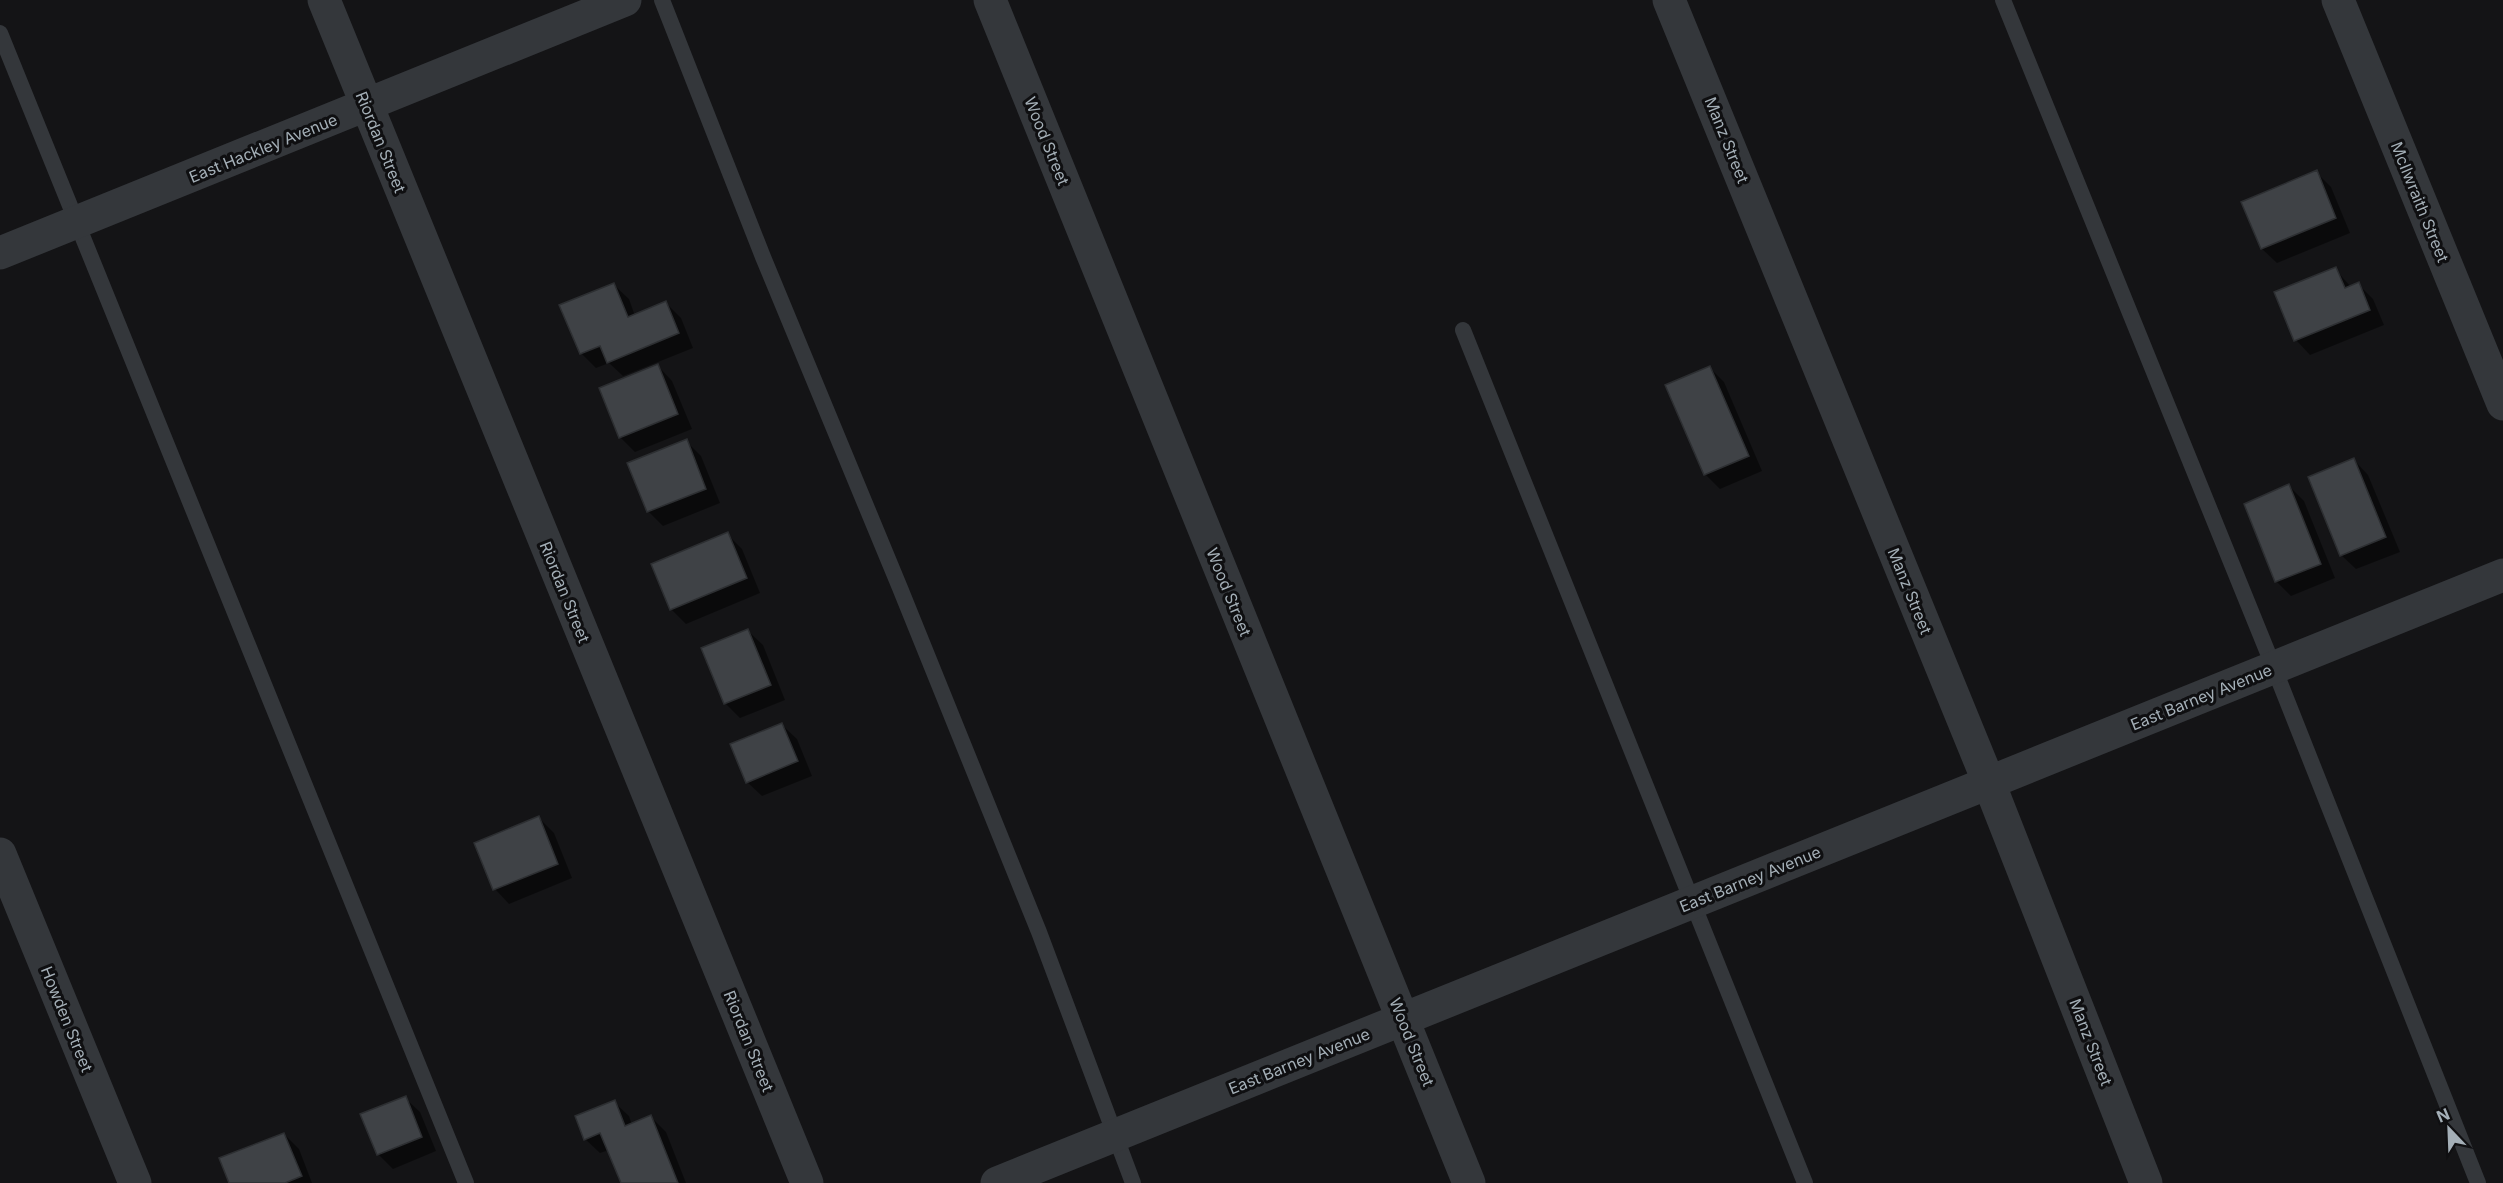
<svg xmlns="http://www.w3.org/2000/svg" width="2503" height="1183" font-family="Inter,sans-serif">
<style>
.shadow{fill:#0007}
.building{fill:#3f4246;stroke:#2d2f32;stroke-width:1.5}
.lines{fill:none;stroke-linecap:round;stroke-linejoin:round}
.service{stroke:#34373b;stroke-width:16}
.minor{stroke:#34373b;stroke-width:33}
.labels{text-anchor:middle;stroke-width:6;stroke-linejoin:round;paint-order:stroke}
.street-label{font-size:16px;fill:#a4afb7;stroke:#0f0f11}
</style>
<rect width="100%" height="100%" fill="#141416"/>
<path class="shadow" d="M2316,172L2331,187L2350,233L2277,263L2262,249L2243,203Z
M2335,269L2351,287L2358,284L2373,299L2384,325L2310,355L2296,340L2276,293Z
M614,285L629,299L635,316L666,303L681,318L693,348L623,376L609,363L596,368L581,353Z
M658,366L672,381L692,429L635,452L620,437Z
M1710,368L1724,382L1762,471L1720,489L1705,474Z
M686,441L701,456L720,503L663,526L648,511Z
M2354,460L2368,475L2400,552L2356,569L2341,555Z
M2289,486L2304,501L2335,578L2291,596L2277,582L2246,504Z
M727,534L742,549L760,593L686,624L671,609Z
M748,631L763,645L785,700L740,718L725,703Z
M782,725L797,739L812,776L762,796L747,782Z
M539,818L554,833L572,878L509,904L495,889Z
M405,1098L420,1112L436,1151L393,1169L378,1154Z
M614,1102L629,1116L632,1125L651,1117L666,1132L686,1183H623L609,1150L600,1153L585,1139Z
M284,1134L299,1149L312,1183H230Z"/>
<path class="building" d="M2317,170L2336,218L2261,249L2241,202Z
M2336,267L2345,288L2359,282L2370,310L2294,341L2274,292Z
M614,283L628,317L666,301L679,333L607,363L600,346L580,354L559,305Z
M658,364L678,414L619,438L599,388Z
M1710,366L1749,456L1704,475L1665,385Z
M687,439L706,489L647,512L627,463Z
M2354,458L2386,537L2340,556L2308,477Z
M2289,484L2321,564L2275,582L2244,504Z
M728,532L747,578L670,610L651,564Z
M748,629L771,685L724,704L701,648Z
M782,723L798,761L746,783L730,744Z
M539,816L558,864L493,890L474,843Z
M406,1096L422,1137L377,1155L360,1114Z
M615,1100L625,1126L651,1115L678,1183H621L600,1133L584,1140L575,1116Z
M284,1133L302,1176L285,1183H229L219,1158Z"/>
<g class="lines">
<path class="service" d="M662,0L763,257L900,588L1039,932L1133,1183
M2003,0L2274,668L2478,1183
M0,33L466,1183
M1463,330L1805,1183"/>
<path class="minor" d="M324,0L807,1183
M990,0L1469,1183
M1669,0L1989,783L2146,1183
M2338,0L2503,404
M0,253L625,0
M0,854L135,1183
M997,1183L2503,575"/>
</g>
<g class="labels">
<g class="street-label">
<text transform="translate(1727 140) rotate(68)" y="6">Manz Street</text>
<text transform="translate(1047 141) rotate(68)" y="6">Wood Street</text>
<text transform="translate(381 142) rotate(68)" y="6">Riordan Street</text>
<text transform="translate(263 148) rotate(-22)" y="6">East Hackley Avenue</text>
<text transform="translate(2420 202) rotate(68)" y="6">McIlwraith Street</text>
<text transform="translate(1910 591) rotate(68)" y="6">Manz Street</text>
<text transform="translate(565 592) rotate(68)" y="6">Riordan Street</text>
<text transform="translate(1229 592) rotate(68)" y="6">Wood Street</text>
<text transform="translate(2201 697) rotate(-22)" y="6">East Barney Avenue</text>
<text transform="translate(1750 879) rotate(-22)" y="6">East Barney Avenue</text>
<text transform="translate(67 1019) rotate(68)" y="6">Howden Street</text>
<text transform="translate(749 1041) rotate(68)" y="6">Riordan Street</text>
<text transform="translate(1412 1042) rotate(68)" y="6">Wood Street</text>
<text transform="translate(2091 1042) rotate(69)" y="6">Manz Street</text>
<text transform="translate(1299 1061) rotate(-22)" y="6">East Barney Avenue</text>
</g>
</g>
<g transform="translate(2449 1129) rotate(337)" stroke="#0f0f11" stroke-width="4.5" paint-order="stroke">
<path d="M0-4.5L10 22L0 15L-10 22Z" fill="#a4afb7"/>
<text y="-9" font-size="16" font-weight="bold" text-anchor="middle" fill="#a4afb7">N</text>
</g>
</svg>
